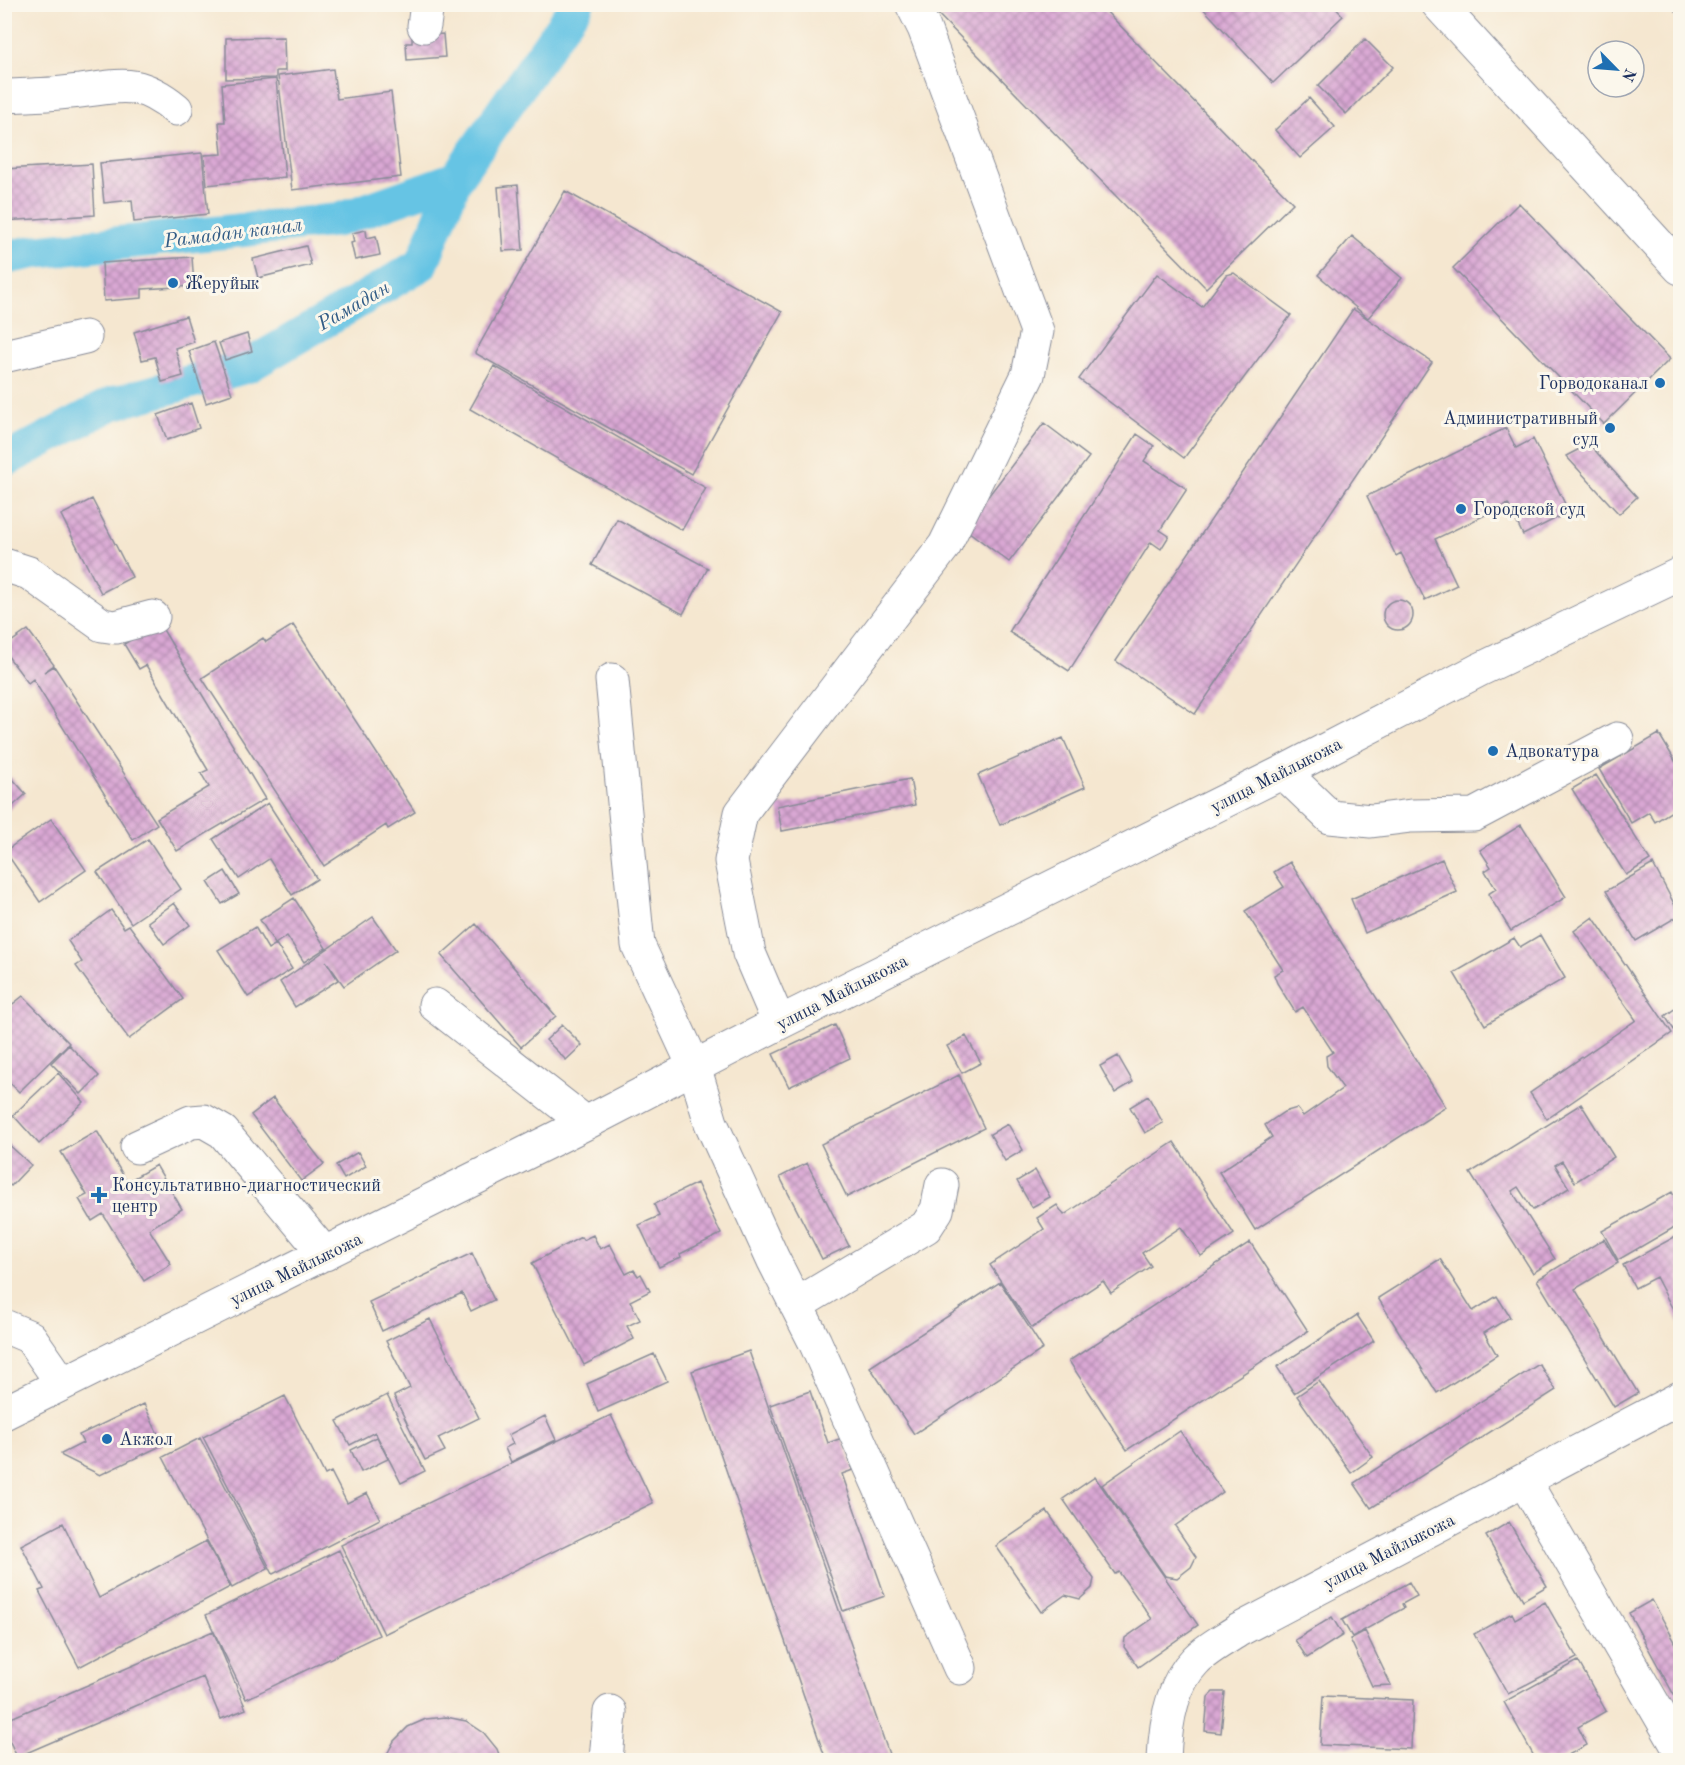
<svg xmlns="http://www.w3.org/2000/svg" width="1685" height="1765" font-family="'Old Standard TT',serif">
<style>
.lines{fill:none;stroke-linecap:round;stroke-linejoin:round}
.canal{stroke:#66c4e4;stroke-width:34}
.building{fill:url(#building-cross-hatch)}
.minor-casing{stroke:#888b97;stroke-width:35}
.minor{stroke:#fff;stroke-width:33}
.poi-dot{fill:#1f6fb2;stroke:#fbf7ec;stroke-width:2}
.labels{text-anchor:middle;stroke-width:6;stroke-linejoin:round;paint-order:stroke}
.poi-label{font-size:18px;fill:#1b2f5e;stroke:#fbf7ec;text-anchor:start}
.street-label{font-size:18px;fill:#1b2f5e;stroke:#fbf7ec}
.water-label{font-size:20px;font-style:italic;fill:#325c86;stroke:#fbf7ec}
</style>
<defs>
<pattern id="building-cross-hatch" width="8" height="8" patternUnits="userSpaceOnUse" patternTransform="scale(1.5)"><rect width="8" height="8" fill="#daa8d4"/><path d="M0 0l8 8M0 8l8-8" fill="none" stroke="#b089af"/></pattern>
</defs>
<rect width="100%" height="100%" fill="#fbf7ec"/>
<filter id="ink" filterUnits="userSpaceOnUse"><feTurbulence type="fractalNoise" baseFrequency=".0167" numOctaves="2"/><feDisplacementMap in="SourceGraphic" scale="12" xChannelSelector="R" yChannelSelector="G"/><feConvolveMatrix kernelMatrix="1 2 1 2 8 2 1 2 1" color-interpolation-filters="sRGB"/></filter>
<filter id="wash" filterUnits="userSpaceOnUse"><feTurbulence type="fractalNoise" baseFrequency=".008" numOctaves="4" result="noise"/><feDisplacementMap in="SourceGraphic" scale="24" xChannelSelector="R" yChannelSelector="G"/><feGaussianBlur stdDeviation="1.35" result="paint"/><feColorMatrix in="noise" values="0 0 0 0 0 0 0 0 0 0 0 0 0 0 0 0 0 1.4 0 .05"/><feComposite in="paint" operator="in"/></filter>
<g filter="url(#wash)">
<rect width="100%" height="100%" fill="#f5e7d0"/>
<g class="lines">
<path class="canal" d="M4,258L34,252L338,220L456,178
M4,461L111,404L248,366L422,264L456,178L577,4"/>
</g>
<g id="blocks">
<path class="building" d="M357,4H396L395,9Z
M928,4H1099L1293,203L1206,288Z
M1199,4H1332L1343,16L1273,83Z
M1670,4H1680V16Z
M443,34L445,57L407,60L406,43H412V37Z
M284,37L285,71H276V78L226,79V38Z
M1365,39L1393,67L1346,114L1318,86Z
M333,69L337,99L391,92L401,177L292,190L278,76Z
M276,79L285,177L207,185L204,155L222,154L219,122H225L222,84Z
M1309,98L1335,127L1300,158L1275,130Z
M202,153L208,214L134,222L132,200L104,203L100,163Z
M92,164L95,215L4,221V169Z
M518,185L523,250L503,251L498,187Z
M565,191L782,312L691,474L475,353Z
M1519,203L1670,359L1604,424L1453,268Z
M366,230L367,238L376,236L380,255L355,260L351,243L354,242L352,233Z
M1352,236L1402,278L1368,318L1318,275Z
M306,246L311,265L258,278L253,259Z
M192,257L194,286L142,289V298L104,301L102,263Z
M1234,273L1291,315L1184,458L1079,379L1157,274L1202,307L1226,275Z
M1353,309L1432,362L1195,714L1116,661Z
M186,316L194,342L175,348L183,376L162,382L155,357L142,360L134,332Z
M247,334L252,351L225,360L219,343Z
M214,342L232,394L206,403L189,351Z
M494,366L706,488L682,530L470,409Z
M191,403L199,428L167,440L158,415Z
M1044,423L1089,457L1009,562L964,528Z
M1506,428L1516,448L1533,439L1569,512L1523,535L1508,504L1435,539L1457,585L1425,600L1401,553L1396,556L1367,496Z
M1137,434L1154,446L1144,461L1187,489L1160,530L1169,536L1161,549L1151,542L1069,671L1009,632Z
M1589,444L1637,497L1619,514L1566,456Z
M92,499L132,577L101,593L61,515Z
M617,519L708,568L683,614L592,565Z
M1383 615a15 15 0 1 1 30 0a15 15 0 1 1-30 0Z
M159,623L265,799L177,851L157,818L209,787L201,773L208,770L146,665L139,669L124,644Z
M293,625L415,812L388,829L386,825L324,866L202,678L263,638L266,642Z
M28,630L54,665L44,672L54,666L157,824L133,840L33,679L28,683L4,651V647Z
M1659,734L1680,769V794L1678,796L1680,806L1655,822L1649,812L1631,823L1599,769Z
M1063,738L1085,787L1000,825L978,775Z
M1596,775L1650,860L1626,875L1572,789Z
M11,777L26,794L4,814V783Z
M910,779L915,805L782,831L777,806Z
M268,803L317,879L292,895L269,859L239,879L213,839Z
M51,819L86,870L40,902L5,851Z
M1521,825L1566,897L1511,931L1488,894L1496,889L1485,871L1491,867L1480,850Z
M148,839L181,889L131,923L97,872Z
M1442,859L1457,892L1365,933L1351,899Z
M1290,862L1446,1107L1255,1230L1219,1172L1272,1137L1265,1125L1284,1112L1297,1108L1303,1116L1343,1088L1327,1066L1326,1056L1333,1052L1303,1007L1295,1012L1277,983L1274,975L1283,970L1245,911L1284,887L1274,872Z
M1653,864L1680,915L1636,941L1606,891Z
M225,871L239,894L222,904L208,882Z
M294,898L326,948L304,962L287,936L275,944L260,920Z
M174,903L190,925L164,944L148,922Z
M111,910L124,928L129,925L183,999L129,1039L76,966L82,962L68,941Z
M373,917L396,950L344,986L326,961L338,980L295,1007L280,982Z
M1593,917L1672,1033L1547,1119L1530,1093L1636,1020L1574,931Z
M476,924L556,1016L521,1047L441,955Z
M255,927L268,949L276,944L292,969L248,997L218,950Z
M1540,935L1565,978L1485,1025L1454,973L1514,938L1520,947Z
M23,996L69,1043L19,1092L4,1077V1011Z
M1680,1005V1031L1676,1033L1665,1016Z
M562,1025L582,1045L566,1060L546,1040Z
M835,1025L850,1058L789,1087L773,1054Z
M966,1036L981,1063L962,1073L947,1046Z
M69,1045L99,1076L81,1094L51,1063Z
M1118,1056L1133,1082L1115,1093L1100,1066Z
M58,1073L84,1102L39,1144L13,1115Z
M959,1075L984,1128L847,1197L821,1144Z
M1148,1096L1163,1123L1145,1133L1130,1107Z
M273,1098L324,1164L301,1181L251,1115Z
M1581,1104L1614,1157L1575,1182L1562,1161L1555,1165L1569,1188L1533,1210L1518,1187L1512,1191L1555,1259L1533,1273L1470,1173Z
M1008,1124L1023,1150L1005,1161L990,1134Z
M97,1131L127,1182L156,1165L182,1209L149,1229L171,1264L144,1281L103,1214L92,1221L79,1199L87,1195L61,1152Z
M4,1140L31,1165L11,1186L4,1180Z
M1174,1142L1234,1234L1201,1256L1181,1227L1142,1253L1151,1266L1111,1293L1103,1281L1032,1328L990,1265L1044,1229L1037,1218L1057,1205L1064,1215Z
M358,1152L366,1166L344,1179L336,1165Z
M807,1163L849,1246L822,1259L780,1177Z
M1035,1170L1050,1197L1032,1207L1017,1181Z
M697,1183L721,1234L680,1254L681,1257L659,1267L639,1225L659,1216L654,1204Z
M1672,1192L1680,1208V1224L1618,1260L1602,1231Z
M1680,1234V1323L1656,1277L1635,1288L1623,1265Z
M593,1235L600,1249L610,1244L626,1274L634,1270L638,1276L641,1274L650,1291L630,1301L640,1320L627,1326L634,1339L584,1365L532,1263L581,1237L583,1240Z
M1604,1239L1618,1263L1575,1289L1638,1393L1614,1407L1537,1280Z
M1250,1242L1308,1331L1127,1450L1069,1361Z
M472,1253L494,1300L471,1311L462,1293L382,1331L369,1302Z
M1440,1259L1473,1311L1497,1296L1510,1317L1484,1333L1497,1355L1437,1393L1378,1298Z
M1000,1282L1043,1349L914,1434L870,1367Z
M1357,1315L1374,1341L1294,1393L1277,1367Z
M430,1319L479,1418L438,1438L445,1451L425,1460L394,1396L410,1388L386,1341Z
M749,1351L891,1760H826L692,1371Z
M654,1354L667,1381L598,1412L587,1384Z
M1539,1364L1556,1390L1371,1508L1354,1483Z
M1319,1381L1373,1457L1351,1473L1297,1396Z
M810,1391L828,1443L842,1438L853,1470L842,1474L885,1596L843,1611L770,1405Z
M387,1395L425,1471L401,1483L375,1432L350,1445L337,1421Z
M285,1396L325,1475L331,1472L347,1503L367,1493L380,1519L273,1574L203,1437Z
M144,1404L163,1445L100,1475L62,1456L61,1454L83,1443L79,1435Z
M611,1415L653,1503L384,1634L341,1545Z
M545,1416L556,1440L511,1462L505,1448L513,1444L508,1435Z
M1180,1431L1223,1492L1175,1526L1196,1557L1191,1567L1177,1578L1165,1576L1102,1485Z
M377,1437L388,1459L361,1472L351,1450Z
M200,1438L268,1568L232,1588L163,1457Z
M1095,1477L1198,1625L1138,1667L1124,1647L1125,1638L1152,1619L1119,1572L1115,1574L1063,1499Z
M1047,1511L1094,1579L1092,1588L1080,1599L1065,1595L1041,1612L996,1546Z
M1509,1522L1547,1586L1523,1600L1486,1536Z
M63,1523L99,1598L206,1541L230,1587L79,1667L39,1591L44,1589L21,1545Z
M339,1550L379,1635L246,1699L206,1615Z
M1409,1582L1417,1596L1402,1604L1404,1608L1352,1637L1342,1620Z
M1652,1600L1680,1651V1706L1629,1613Z
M1545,1602L1577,1658L1508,1694L1474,1634L1512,1613L1515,1619Z
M1332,1617L1343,1635L1307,1658L1295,1640Z
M213,1631L246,1709L221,1719L203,1677L17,1757L4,1729V1721Z
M1365,1631L1391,1685L1372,1686L1350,1639Z
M1578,1661L1606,1711L1578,1727L1587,1745L1559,1760H1536L1504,1702Z
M1213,1692H1225L1221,1733L1205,1731L1208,1697Z
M1323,1696L1413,1700L1411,1749L1320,1745Z
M446,1717L466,1721L484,1733L497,1749L501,1760H384L394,1741L408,1727L426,1719Z"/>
</g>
</g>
<g filter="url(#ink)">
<use href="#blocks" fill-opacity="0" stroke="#888b97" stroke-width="1.5"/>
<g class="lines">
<defs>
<path id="minor" d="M1438,4L1680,268
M424,26L427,4
M4,96C26,95 48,95 70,92C117,88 134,75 176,109
M4,356L85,337
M4,565L29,573L102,625L116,627L153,617
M612,680L638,945L694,1066L711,1123L773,1259L815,1342L960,1668
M1283,772L1330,817L1371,821L1411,816L1474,815L1617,739
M435,1005L586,1123
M779,1023L749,953L731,861L741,813L945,545L1028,375L1037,331L924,28L912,4
M137,1147L191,1122L204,1121L223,1132L325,1254
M796,1305L926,1227L937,1210L942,1185
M4,1326L30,1337L62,1383
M4,1413L586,1123L779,1023L1283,772L1479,670L1680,574
M1525,1482L1680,1750
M606,1760L610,1712
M1164,1760C1165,1728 1171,1685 1195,1661C1206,1649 1224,1640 1237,1631L1680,1398"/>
</defs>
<use href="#minor" class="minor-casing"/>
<use href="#minor" class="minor"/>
</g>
</g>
<g class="poi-dot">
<circle cx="173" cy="283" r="6"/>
<circle cx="1660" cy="383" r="6"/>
<circle cx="1610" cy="428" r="6"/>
<circle cx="1461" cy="509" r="6"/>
<circle cx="1493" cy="751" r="6"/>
<path d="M96 1186h6v6h6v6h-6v6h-6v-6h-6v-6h6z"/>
<circle cx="107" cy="1439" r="6"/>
</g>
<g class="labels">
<g class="poi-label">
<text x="185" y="289">Жеруйык</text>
<text x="1648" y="389" text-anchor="end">Горводоканал</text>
<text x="1598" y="424" text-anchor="end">Административный<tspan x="1598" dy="21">суд</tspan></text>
<text x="1473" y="515">Городской суд</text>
<text x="1505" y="757">Адвокатура</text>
<text x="112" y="1191">Консультативно-диагностический<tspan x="112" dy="21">центр</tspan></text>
<text x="119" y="1445">Акжол</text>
</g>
<g class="street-label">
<text transform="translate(1276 775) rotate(-27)" y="6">улица Майлыкожа</text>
<text transform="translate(842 992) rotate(-27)" y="6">улица Майлыкожа</text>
<text transform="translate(296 1269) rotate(-26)" y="6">улица Майлыкожа</text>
<text transform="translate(1389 1551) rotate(-27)" y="6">улица Майлыкожа</text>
</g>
<g class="water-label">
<text transform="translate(233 232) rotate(-7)" y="7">Рамадан канал</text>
<text transform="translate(353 305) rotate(-30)" y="7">Рамадан</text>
</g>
</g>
<rect width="1685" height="1765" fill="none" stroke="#fbf7ec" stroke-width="24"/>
<g transform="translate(1616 69) rotate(115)"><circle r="28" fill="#fbf7ec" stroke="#a1a7b3" stroke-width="1.5"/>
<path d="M0-4.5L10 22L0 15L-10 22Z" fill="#1f6fb2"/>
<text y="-9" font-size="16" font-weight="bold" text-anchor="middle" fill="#1b2f5e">N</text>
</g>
</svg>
